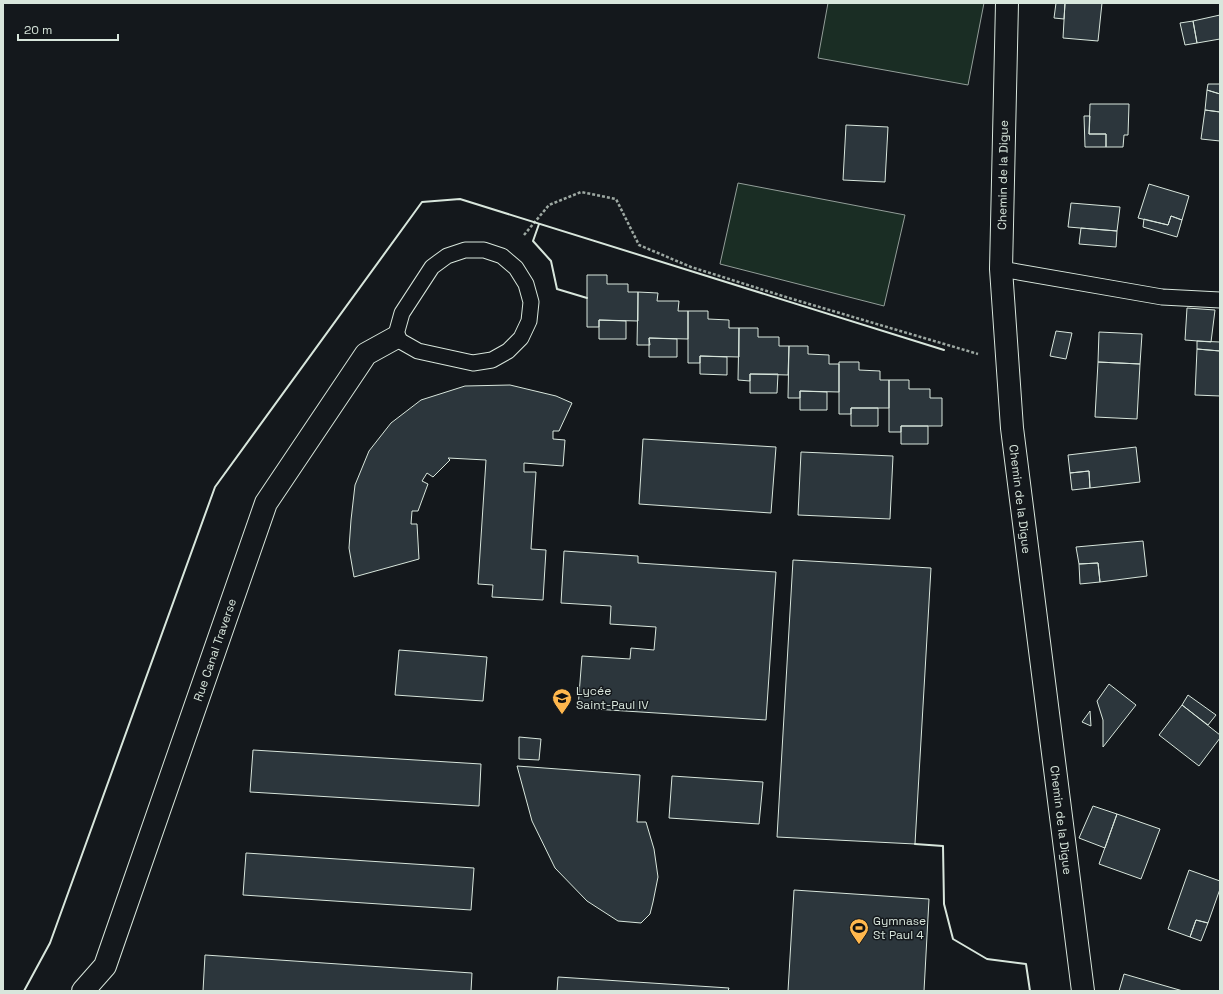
<svg xmlns="http://www.w3.org/2000/svg" width="1223" height="994" font-family="'Space Grotesk',sans-serif">
<style>
.pitch{fill:#1a2d24;stroke:#939e99}
.building{fill:#2c363c;stroke:#d8e6dc}
.lines{fill:none;stroke-linecap:round;stroke-linejoin:round}
.service-casing{stroke:#d8e6dc;stroke-width:17}
.minor-casing{stroke:#d8e6dc;stroke-width:24}
.path{stroke:#9da8a2;stroke-width:2.5;stroke-dasharray:3 2;stroke-linecap:butt}
.service{stroke:#14181c;stroke-width:15}
.minor{stroke:#14181c;stroke-width:22}
.wall{stroke:#d8e6dc;stroke-width:2}
.labels{text-anchor:middle;stroke-width:3;stroke-linejoin:round;paint-order:stroke}
.street-label{font-size:12px;fill:#d8e6dc;stroke:#14181c}
.poi-label{font-size:12px;fill:#d8e6dc;stroke:#14181c;text-anchor:start}
</style>
<rect width="100%" height="100%" fill="#14181c"/>
<path class="pitch" d="M828,3H984L968,85L818,58Z
M738,183L905,215L884,306L720,264Z"/>
<path class="building" d="M1056,3H1065L1064,19L1054,18Z
M1065,3H1102L1098,41L1063,38Z
M1220,15V39L1197,43L1193,21Z
M1193,21L1197,43L1185,45L1180,23Z
M1208,84H1220V94L1207,90Z
M1207,90L1220,94V112L1205,110Z
M1090,104H1129L1128,135H1124L1123,147H1106V134H1089Z
M1205,110L1220,112V141L1201,139Z
M1084,116H1090L1089,134H1106V147H1085Z
M846,125L888,127L885,182L843,180Z
M1149,184L1189,196L1182,220L1171,216L1168,225L1138,218Z
M1071,203L1120,207L1117,231L1068,227Z
M1171,216L1182,220L1177,237L1143,227L1144,219L1168,225Z
M1081,228L1117,231L1116,247L1079,244Z
M587,275H607V284H628V292H638V321L599,320V327H587Z
M638,292L658,293L657,301H679L678,311H688V339L649,338L650,345H637Z
M1187,308L1215,310L1211,342L1185,340Z
M688,311H708V319L729,320V328H739V357L700,356V363H688Z
M599,320L626,321V339H599Z
M739,328H758V337H779V346H789L788,375L750,374V381L738,380Z
M1056,331L1072,333L1066,359L1050,356Z
M1099,332L1142,334L1140,364L1098,362Z
M649,338L677,339V357H649Z
M1197,341L1220,342V351L1197,349Z
M789,346H808V354L829,355V364H839V392L800,391V398H788Z
M1197,349L1220,351V396L1195,395Z
M700,356L727,357V375L700,374Z
M839,362H859V370L880,371V380H889V408H851V414H839Z
M1098,362L1140,364L1137,419L1095,417Z
M750,374H778L777,393H750Z
M889,380H909V389H930V398H942V426H901V432H889Z
M510,385L556,396L572,403L559,431H553V439L565,440L563,466L524,463V472H536L531,549L546,550L543,600L492,597L493,585L478,584L486,460L448,458L450,460L433,477L427,473L422,481L428,484L418,511H412L411,524H417L419,559L354,577L349,548L351,520L355,485L369,451L391,423L421,400L465,386Z
M800,391L827,392V410H800Z
M851,408H878V426H851Z
M901,426H928V444H901Z
M643,439L776,447L771,513L639,504Z
M1136,447L1140,482L1090,488L1089,471L1070,473L1068,455Z
M801,452L893,456L890,519L798,515Z
M1089,471L1090,488L1072,490L1070,473Z
M1143,541L1147,576L1100,582L1098,563L1079,564L1076,547Z
M564,551L638,556V563L776,572L766,720L578,708L582,656L630,659L631,648L654,650L656,627L610,624L611,606L561,603Z
M793,560L931,568L915,844L777,837Z
M1098,563L1100,582L1080,584L1079,564Z
M399,650L487,657L483,701L395,695Z
M1109,684L1136,705L1103,747V720L1097,701Z
M1188,695L1216,715L1208,725L1182,705Z
M1182,705L1220,735V738L1199,766L1159,735Z
M1090,711L1091,726L1082,722Z
M519,737L541,739L539,760L519,759Z
M253,750L481,764L479,806L250,792Z
M517,766L640,775L637,822H646L654,849L658,877L653,902L650,914L641,923L618,921L587,901L555,868L532,821Z
M672,776L763,782L759,824L669,818Z
M1093,806L1117,814L1105,848L1079,838Z
M1117,814L1160,829L1141,879L1099,864Z
M246,853L474,868L471,910L243,895Z
M1189,870L1220,881V889L1208,923L1196,920L1190,937L1168,929Z
M794,890L929,899L924,991H788Z
M1196,920L1208,923L1201,941L1190,937Z
M205,955L472,973L471,991H203Z
M1124,974L1183,991H1119Z
M558,977L729,988L728,991H557Z"/>
<g class="lines">
<defs>
<path id="service" d="M465,250H484L502,256L516,268L526,284L531,302L529,321L521,338L508,351L492,360L473,363L418,351L395,338L402,313L432,267L447,256Z
M1001,269L1162,297L1220,300"/>
<path id="minor" d="M1007,3L1001,269L1012,428L1083,991
M83,991L105,966L266,503L366,354L395,338"/>
</defs>
<use href="#service" class="service-casing"/>
<use href="#minor" class="minor-casing"/>
<path class="path" d="M524,235L549,205L581,192L616,199L639,245L691,267L789,298L978,354"/>
<use href="#service" class="service"/>
<use href="#minor" class="minor"/>
<path class="wall" d="M539,224L533,241L551,261L557,289L587,298
M915,844L943,846L944,904L953,939L987,959L1026,964L1030,991
M24,991L50,943L215,487L422,202L460,199L944,350"/>
</g>
<defs>
<symbol id="school-pin" viewBox="-11 -11 22 30"><path d="M0 17L-7.5 6A9.5 9.5 0 1 1 7.5 6Z" fill="#ffb74d" stroke="#14181c"/><path d="M0-5L7-2L0 1L-7-2ZM-4 1L0 2.5L4 1V4Q0 6-4 4Z" fill="#111"/></symbol>
<symbol id="stadium-pin" viewBox="-11 -11 22 30"><path d="M0 17L-7.5 6A9.5 9.5 0 1 1 7.5 6Z" fill="#ffb74d" stroke="#14181c"/><path d="M0-5a6.5 5 0 1 0 0 10a6.5 5 0 1 0 0-10ZM-3.5-1.8h7v3.6h-7Z" fill="#111"/></symbol>
</defs>
<g fill-rule="evenodd">
<use href="#school-pin" x="551" y="687" width="22" height="30"/>
<use href="#stadium-pin" x="848" y="917" width="22" height="30"/>
</g>
<g class="labels">
<g class="street-label">
<text transform="translate(1003 175) rotate(-89)" y="4">Chemin de la Digue</text>
<text transform="translate(1020 499) rotate(83)" y="4">Chemin de la Digue</text>
<text transform="translate(215 650) rotate(-71)" y="4">Rue Canal Traverse</text>
<text transform="translate(1061 820) rotate(83)" y="4">Chemin de la Digue</text>
</g>
<g class="poi-label">
<text x="576" y="695">Lycée<tspan x="576" dy="14">Saint-Paul IV</tspan></text>
<text x="873" y="925">Gymnase<tspan x="873" dy="14">St Paul 4</tspan></text>
</g>
</g>
<rect width="1223" height="994" fill="none" stroke="#d8e6dc" stroke-width="8"/>
<path d="M18 34v6h100v-6" fill="none" stroke="#d8e6dc" stroke-width="2"/>
<text x="24" y="34" font-size="12" fill="#d8e6dc" stroke="#14181c" stroke-width="3" paint-order="stroke">20 m</text>
</svg>
